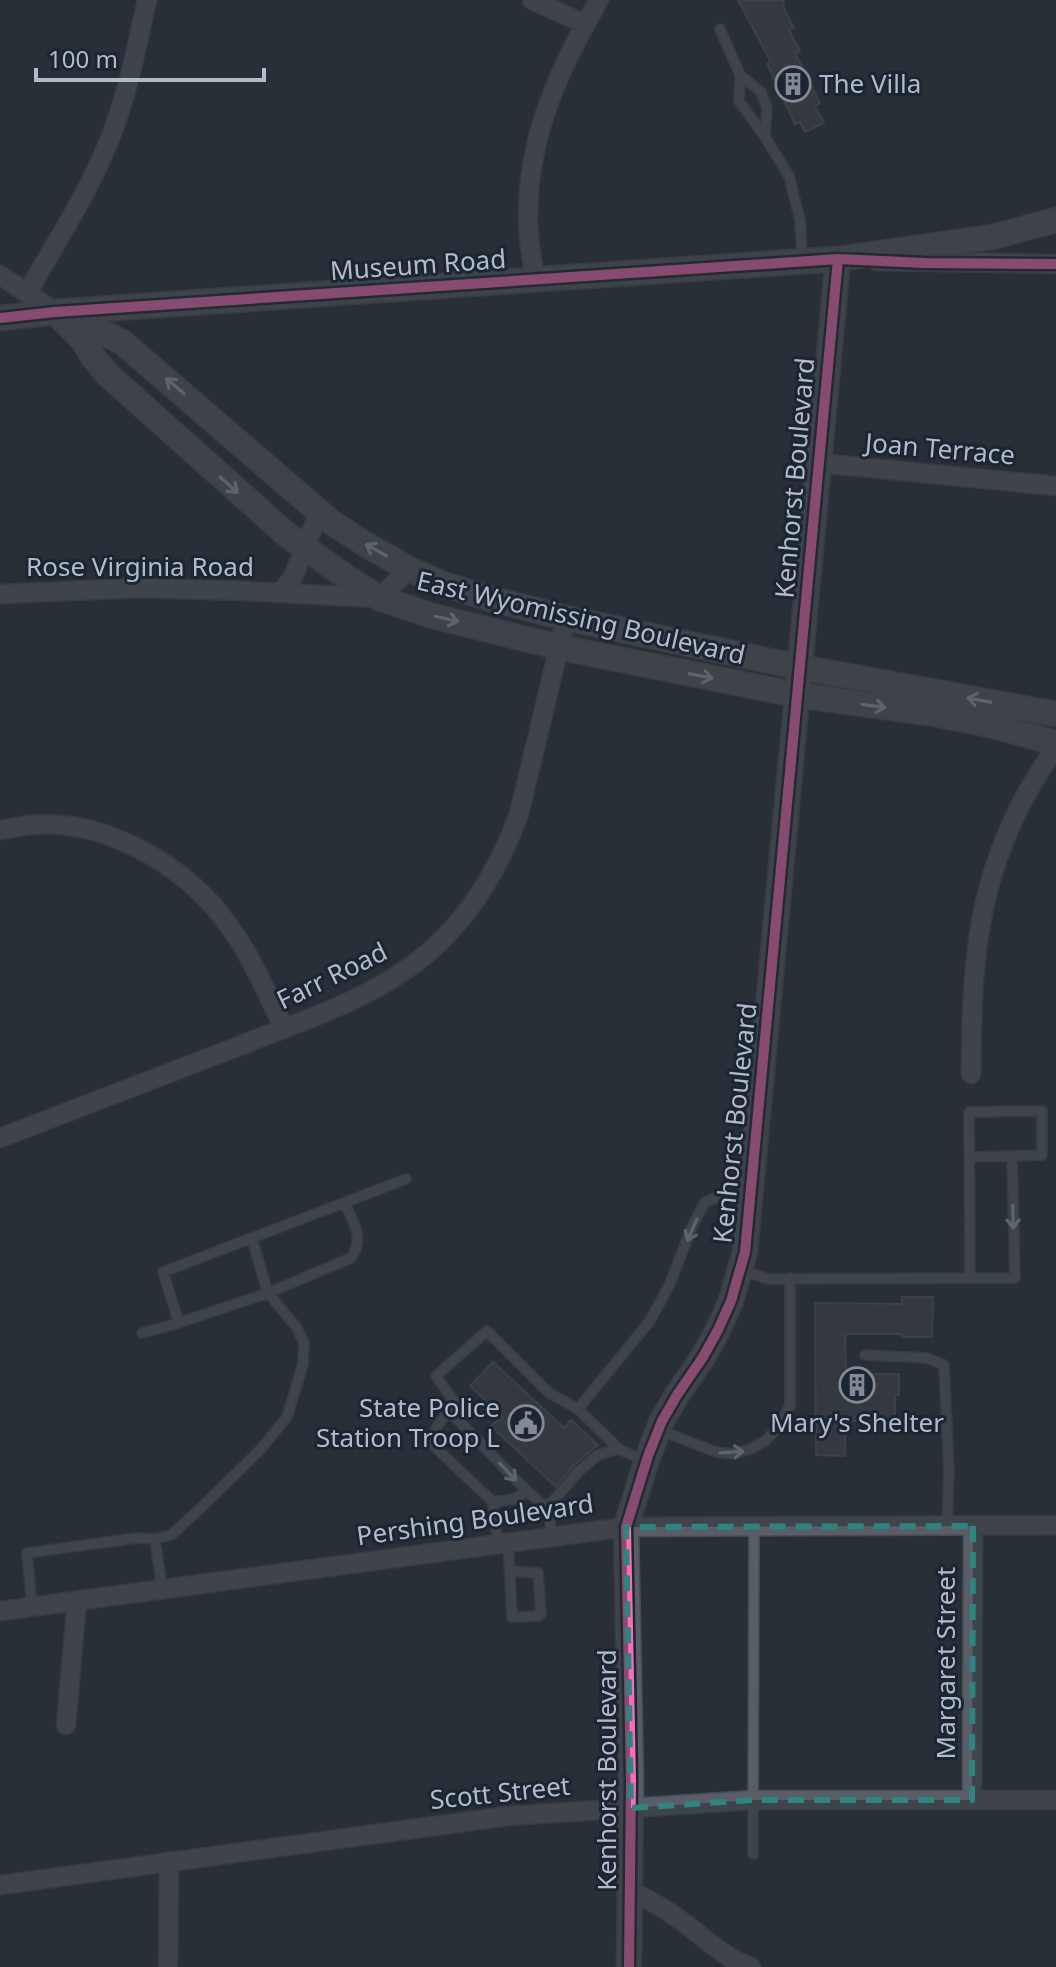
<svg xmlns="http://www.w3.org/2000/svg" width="1056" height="1967" font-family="'Noto Sans',sans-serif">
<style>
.building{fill:#40454c;stroke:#51565f;stroke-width:2}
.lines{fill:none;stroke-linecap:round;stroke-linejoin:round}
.lane-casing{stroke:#474b52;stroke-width:12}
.street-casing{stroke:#474b52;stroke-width:21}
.secondary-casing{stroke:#474b52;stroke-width:27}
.lane{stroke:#595d65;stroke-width:9}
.street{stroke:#595d65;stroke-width:18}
.secondary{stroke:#585c63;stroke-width:24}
.cycleway-casing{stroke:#1c2532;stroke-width:15}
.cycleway{stroke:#f96db3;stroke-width:10}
.oneway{stroke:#9ca3af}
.oneway2{stroke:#9ca4af}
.marked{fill:none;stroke:#308480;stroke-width:6;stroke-dasharray:16 10;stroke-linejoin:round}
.labels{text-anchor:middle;stroke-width:6;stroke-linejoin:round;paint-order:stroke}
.poi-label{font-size:26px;fill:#b2bbc8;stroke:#1c2532;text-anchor:start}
.street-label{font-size:26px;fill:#b2bbc8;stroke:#1c2532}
</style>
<rect width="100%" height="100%" fill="#292f37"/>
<path class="building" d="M738,0H784L783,6L794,28L789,30L800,51L795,53L820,103L815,106L824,123L805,132L800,122L795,124L767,64L771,62Z
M902,1297H933L932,1337H902L901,1334H845L846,1374H899V1395H895V1421H845V1456L816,1455L815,1303L902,1304Z
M493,1362L564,1428L571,1420L598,1445L574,1465L556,1487L491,1426L502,1416L470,1386Z"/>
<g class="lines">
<defs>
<path id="lane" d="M720,29L740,75L739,101L765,137L789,176L800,220L802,258
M740,75L761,92L767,108L765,137
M970,1157L1042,1155V1111L969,1112L970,1277
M252,1239L268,1293L351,1258C365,1238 353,1223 345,1203
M741,1270L768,1279L1015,1278L1012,1156
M179,1323L163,1272L406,1179
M865,1355L927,1358L944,1365L949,1470L947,1526
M578,1409L649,1322L669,1286L692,1227L705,1202L723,1195L747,1198
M450,1412L527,1491L547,1508
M659,1430L716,1452L733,1454L751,1449L765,1441L777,1429L790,1406V1278
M493,1502L514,1499L527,1491
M553,1536L547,1508L580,1470L598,1455L619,1449
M155,1539L162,1588
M508,1542L512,1617L538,1616L541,1614L538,1573L510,1571
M498,1543L493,1502L434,1446C433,1423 443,1420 456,1404L436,1376L487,1331L549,1393L578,1409L619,1449L643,1460
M32,1606L27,1553L137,1538L155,1539L171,1535L204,1505L260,1450L287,1417L303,1364L304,1343L297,1328L268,1293L172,1325L142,1333
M753,1854L754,1527"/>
<path id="street" d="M532,0L585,24
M877,261L1056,264
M0,275L55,312
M535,280C532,258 527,235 528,213C529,133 560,67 599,0
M27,293C57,241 89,192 111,136C128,92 137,46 147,0
M819,463L1056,486
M280,593L293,577L319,512
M0,594L140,588L245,591L379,598L409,569
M0,830C10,829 20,826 30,825C105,818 187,866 229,926C252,957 267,994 284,1028
M971,1074C972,975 974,895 1021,804C1031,784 1044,765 1056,746
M0,1138C78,1108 156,1078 234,1048C301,1021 375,999 430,951C472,914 500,866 519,814L566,618
M0,1611L626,1527L1056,1525
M66,1725L77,1600
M972,1800L973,1526
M0,1885L508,1816L753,1800H1056
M629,1890C648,1899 666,1909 683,1922C705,1938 724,1958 751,1967
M168,1967L169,1861"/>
<path id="secondary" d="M55,312L83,340L93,357L107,374L286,534L346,577L379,598L433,616L558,647L797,695L935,714L990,725L1056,743
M65,316L94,328L122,342L331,522L365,544L409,569L443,584L484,597L566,618L799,667L1056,714
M0,318L55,312L838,259L992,237L1056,220
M629,1967L631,1780L626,1527L648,1456L662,1421L677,1395L703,1357L718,1330L731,1301L745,1252L838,259"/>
</defs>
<use href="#lane" class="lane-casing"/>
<use href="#street" class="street-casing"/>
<use href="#secondary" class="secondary-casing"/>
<use href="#lane" class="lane"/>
<use href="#street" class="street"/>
<use href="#secondary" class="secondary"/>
<defs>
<path id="cycleway" d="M0,318L55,312L838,259L925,263L1056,264
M629,1967L631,1780L626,1527L648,1456L662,1421L677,1395L703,1357L718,1330L731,1301L745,1252L838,259"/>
</defs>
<use href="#cycleway" class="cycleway-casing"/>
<use href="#cycleway" class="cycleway"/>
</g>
<defs><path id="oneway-shaft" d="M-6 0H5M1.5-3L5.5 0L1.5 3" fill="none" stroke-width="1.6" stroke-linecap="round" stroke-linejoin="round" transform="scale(2)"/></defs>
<g class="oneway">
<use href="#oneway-shaft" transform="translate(175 386) rotate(-140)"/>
<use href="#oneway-shaft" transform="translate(229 485) rotate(42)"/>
<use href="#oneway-shaft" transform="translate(376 550) rotate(-151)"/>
<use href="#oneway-shaft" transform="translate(447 619) rotate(13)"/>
<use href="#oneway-shaft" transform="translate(701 676) rotate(11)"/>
<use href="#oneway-shaft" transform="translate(979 700) rotate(-169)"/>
<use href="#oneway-shaft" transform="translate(874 706) rotate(8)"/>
</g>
<g class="oneway2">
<use href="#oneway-shaft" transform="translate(1013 1217) rotate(89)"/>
<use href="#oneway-shaft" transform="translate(692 1230) rotate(114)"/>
<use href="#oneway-shaft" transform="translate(732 1452) rotate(-4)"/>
<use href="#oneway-shaft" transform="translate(508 1472) rotate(46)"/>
</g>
<path d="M0 0H1056V1967H0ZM973,1526L972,1800H753L631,1808L626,1527Z" fill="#292f37" fill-opacity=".55" fill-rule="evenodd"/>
<path class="marked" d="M973,1526L972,1800H753L631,1808L626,1527Z"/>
<defs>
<symbol id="building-ring" viewBox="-11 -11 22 22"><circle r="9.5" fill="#1c2532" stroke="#828a95" stroke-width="1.5"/><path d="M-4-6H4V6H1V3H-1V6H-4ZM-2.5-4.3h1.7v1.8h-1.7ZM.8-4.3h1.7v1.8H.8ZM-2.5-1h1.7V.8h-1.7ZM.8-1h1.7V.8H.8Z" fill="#828a95"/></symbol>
<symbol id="civic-ring" viewBox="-11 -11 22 22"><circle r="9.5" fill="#1c2532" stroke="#828a95" stroke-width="1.5"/><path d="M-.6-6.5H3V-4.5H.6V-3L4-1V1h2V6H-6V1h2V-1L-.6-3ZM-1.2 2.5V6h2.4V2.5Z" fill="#828a95"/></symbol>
</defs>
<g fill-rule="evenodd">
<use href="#building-ring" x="773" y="64" width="40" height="40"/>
<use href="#building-ring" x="837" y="1365" width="40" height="40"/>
<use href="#civic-ring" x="506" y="1403" width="40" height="40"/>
</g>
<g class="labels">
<g class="poi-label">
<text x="819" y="93">The Villa</text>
<text x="500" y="1417" text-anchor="end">State Police<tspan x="500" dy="30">Station Troop L</tspan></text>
<text x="857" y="1432" text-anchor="middle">Mary's Shelter</text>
</g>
<g class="street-label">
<text transform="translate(418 265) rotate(-4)" y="9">Museum Road</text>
<text transform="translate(940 449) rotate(5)" y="9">Joan Terrace</text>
<text transform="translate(795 478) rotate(-85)" y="9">Kenhorst Boulevard</text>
<text x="140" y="576">Rose Virginia Road</text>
<text transform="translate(581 618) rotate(13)" y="9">East Wyomissing Boulevard</text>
<text transform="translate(332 976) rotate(-26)" y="9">Farr Road</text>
<text transform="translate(735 1123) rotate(-84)" y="9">Kenhorst Boulevard</text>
<text transform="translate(475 1520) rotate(-8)" y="9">Pershing Boulevard</text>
<text transform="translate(946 1663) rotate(-90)" y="9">Margaret Street</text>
<text transform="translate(607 1770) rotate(-90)" y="9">Kenhorst Boulevard</text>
<text transform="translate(500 1793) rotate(-6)" y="9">Scott Street</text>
</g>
</g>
<path d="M36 68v12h228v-12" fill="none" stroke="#b2bbc8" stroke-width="4"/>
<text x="48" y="68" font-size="24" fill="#b2bbc8" stroke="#1c2532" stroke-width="6" paint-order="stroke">100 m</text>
</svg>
